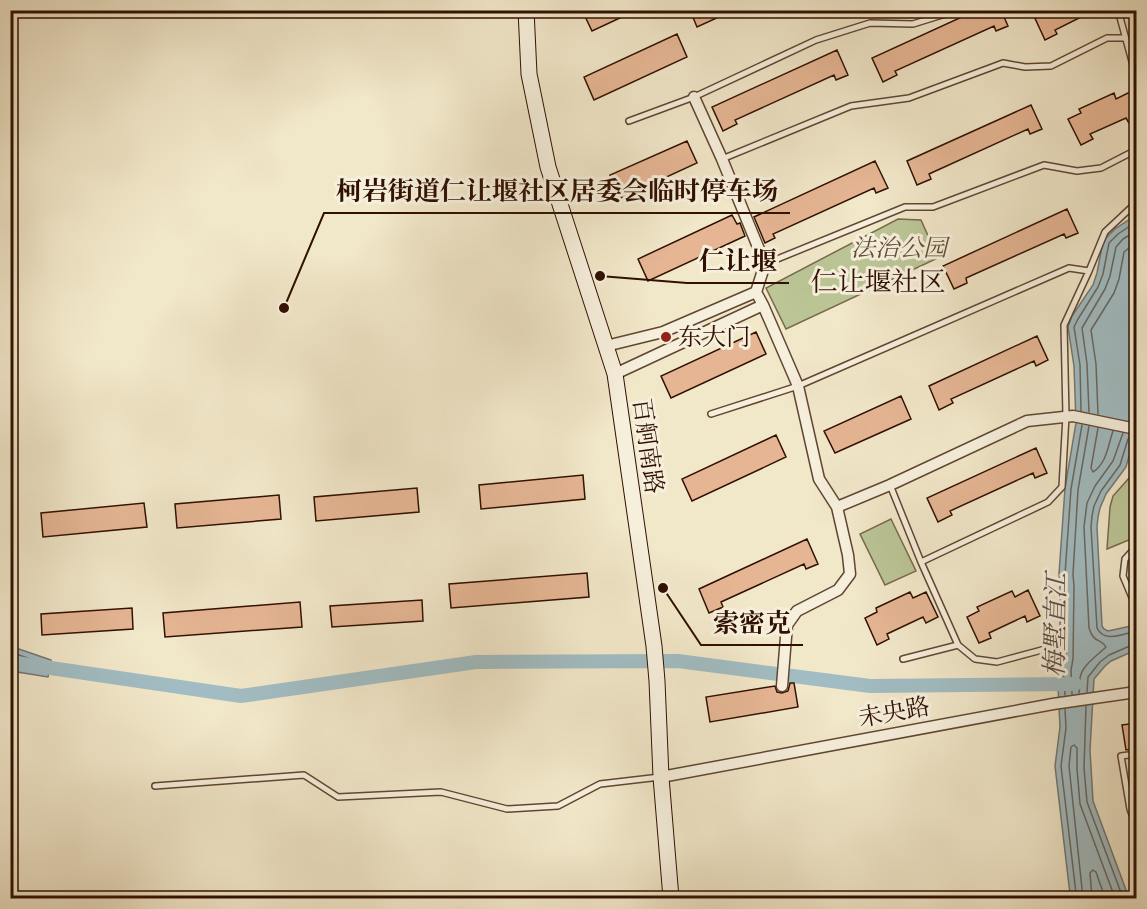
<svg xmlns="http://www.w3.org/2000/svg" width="1147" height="909" font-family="'IM FELL English','Noto Serif SC',serif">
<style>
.green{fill:#bbc596;stroke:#766a4b;stroke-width:1.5}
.water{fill:#a1bcc2;stroke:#747774;stroke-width:1.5}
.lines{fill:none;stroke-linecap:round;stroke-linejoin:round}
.shore{stroke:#686661;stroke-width:1.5}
.canal{stroke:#a1bcc2;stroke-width:14}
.building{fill:#e6b694;stroke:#301000;stroke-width:1.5}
.lane-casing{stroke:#604632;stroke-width:8}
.street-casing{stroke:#604632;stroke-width:13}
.secondary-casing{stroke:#301000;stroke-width:17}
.lane{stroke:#f6efdc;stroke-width:5}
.street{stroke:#f6efdc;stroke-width:10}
.secondary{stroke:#f6efdc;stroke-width:15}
.poi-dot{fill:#8f2418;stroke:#f6efdc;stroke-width:2}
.labels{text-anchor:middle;stroke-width:6;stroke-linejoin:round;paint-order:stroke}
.park-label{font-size:24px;font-style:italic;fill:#614f34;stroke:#f6efdc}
.poi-label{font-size:24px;fill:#301000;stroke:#f6efdc;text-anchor:start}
.street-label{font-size:24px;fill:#301000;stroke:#f6efdc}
.water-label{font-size:26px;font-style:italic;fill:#584c44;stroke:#f6efdc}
.quarter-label{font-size:27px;fill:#301000;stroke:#f6efdc}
.leader{fill:none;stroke:#301000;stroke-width:2}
.callout-dot{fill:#301000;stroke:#f6efdc;stroke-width:2}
.callout-label{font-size:26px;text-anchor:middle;font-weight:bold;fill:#301000;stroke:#f6efdc;stroke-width:6;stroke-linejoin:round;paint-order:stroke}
</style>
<rect width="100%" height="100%" fill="#f1e7c9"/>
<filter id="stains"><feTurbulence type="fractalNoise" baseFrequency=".00333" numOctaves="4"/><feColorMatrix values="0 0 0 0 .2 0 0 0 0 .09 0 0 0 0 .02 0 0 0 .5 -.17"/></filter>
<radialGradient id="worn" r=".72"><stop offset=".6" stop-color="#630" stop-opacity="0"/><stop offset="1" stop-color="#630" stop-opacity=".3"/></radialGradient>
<path class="green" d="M898,219L921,220L938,258L786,329L766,288Z
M1136,464V537L1107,549L1110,507L1113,496L1129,478Z
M891,519L916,571L885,585L860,534Z"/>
<path class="water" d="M1136,215V431L1126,467L1106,494L1100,508L1098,517L1097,527L1102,626L1104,629L1108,631L1136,625V650L1111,661L1105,666L1094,679L1090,750L1093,801L1129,898H1069L1070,894L1055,766L1060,727L1057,666L1060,658V587L1059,574L1065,488L1076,423L1074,366L1068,327L1072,316L1093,285L1097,273L1103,241L1115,229Z
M10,646L51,660L48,677L11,671Z"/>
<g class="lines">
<path class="shore" d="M1081,411L1080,365L1074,327L1078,319L1098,287L1103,274L1109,243L1118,234L1136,222
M1089,412L1087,364L1082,328L1105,289L1110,276L1116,247L1123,239L1136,231
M1098,414L1096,364L1091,330L1114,293L1119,279L1124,252L1136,242
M1098,428L1091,468L1093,472C1107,463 1108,445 1113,431
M1132,435L1128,439L1120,465L1101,491L1094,506L1092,516L1091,527L1097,628C1104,643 1123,634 1136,631
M10,652L42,663L44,666L43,669L41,670L10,665
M1087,692L1088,677L1100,662L1109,655L1132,645H1136
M1079,693C1080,688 1079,683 1080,678C1082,665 1098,655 1106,647C1101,638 1094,644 1089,628L1084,527L1087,503L1095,486L1113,461L1123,433
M1072,694L1071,670L1073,659L1074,587L1073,574L1078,490L1089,426
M1065,695L1063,668L1066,659V587L1065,574L1071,489L1082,425
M1086,706L1084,768L1087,802L1123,898
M1065,709L1066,728L1061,766L1076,893L1075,898
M1083,898L1069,766L1071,747L1074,745L1077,748V769L1080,804L1115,898
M1092,898L1090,873L1093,870L1096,872L1105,898"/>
<path class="canal" d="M10,662L241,696L476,662L678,661L870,686L1075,684"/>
</g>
<path class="building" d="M582,10H637L592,31Z
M690,10H734L697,27Z
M977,10H1001L1008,26L996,31L994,26L895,71L897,75L883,82L872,58Z
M1040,10H1095L1055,30L1057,34L1045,40L1033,14Z
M677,34L687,57L594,100L584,77Z
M837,50L848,75L836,80L834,75L735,120L737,124L723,131L712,107Z
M1130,92L1137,107V120L1129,123L1126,118L1090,134L1093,139L1081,145L1068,119L1081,113L1079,109L1114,93L1116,99Z
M1031,105L1042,129L1030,134L1028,129L929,174L931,179L917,185L907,161Z
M687,141L697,163L621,198L610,175Z
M875,161L888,188L876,193L874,188L773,234L775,238L765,243L754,217Z
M1067,209L1078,233L1066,238L1064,234L966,278L967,283L954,289L943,266Z
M732,215L737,224L740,223L745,236L648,281L638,259Z
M756,332L766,354L671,398L661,376Z
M1037,336L1048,360L1036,366L1034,361L951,399L953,403L939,410L929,386Z
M901,396L911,419L835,453L824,431Z
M776,435L786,457L692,501L682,479Z
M1036,448L1047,473L1035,478L1033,473L950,511L952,515L938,522L927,498Z
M583,475L585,499L481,509L479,485Z
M417,488L419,512L316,521L314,497Z
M279,495L281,519L177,528L175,504Z
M144,503L147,527L43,537L41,513Z
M807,539L818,564L806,569L804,564L721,602L723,607L709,613L699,589Z
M587,573L589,597L451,608L449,584Z
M1028,590L1040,616L1027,622L1025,616L989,633L991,638L979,643L967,617L979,611L977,607L1012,591L1015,597Z
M910,592L913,598L926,592L938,617L926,623L923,617L887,634L889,639L877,645L865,618L877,612L876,608Z
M422,600L423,621L332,627L330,606Z
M300,602L302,627L165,637L163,613Z
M132,608L133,629L42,635L41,614Z
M790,683H794L798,707L710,722L706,697L775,686L777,692L782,693L788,691Z
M1137,723V748L1126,750L1122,725Z"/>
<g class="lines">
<defs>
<path id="lane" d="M1118,10L1136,76
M629,121L694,97L816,40L870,23L913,24L958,10
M722,159L851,106L909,98L1003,63L1025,67L1051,66L1107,38H1125
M765,264L905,207H933L1044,165L1077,171L1101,168L1136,150
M711,414L798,386L1069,268L1089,271
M890,485L921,562L958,645
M1136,547L1125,559L1123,576L1136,607
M921,562L1048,502L1062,487L1066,416L1064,325L1089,271L1105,232L1136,203
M903,659L958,645L975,659L997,662L1053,647
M1136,754L1121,756L1130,809L1136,825
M155,786L304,775L338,797L441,792L507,809L558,806L600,784L660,777"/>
<path id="street" d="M694,97L722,159L765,264L756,292L763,305L798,386L819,479L837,507L848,555L850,574L838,590L797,611L787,625L782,686
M606,346L663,332L756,292
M615,374L763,305
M837,507L890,485L1027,421L1073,416L1136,429
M661,777L1053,704L1136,692"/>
<path id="secondary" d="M526,10L529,74L548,167L615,374L654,646L657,681L661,777L671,898"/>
</defs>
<use href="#lane" class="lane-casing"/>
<use href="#street" class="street-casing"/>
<use href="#secondary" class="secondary-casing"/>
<use href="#lane" class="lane"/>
<use href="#street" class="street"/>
<use href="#secondary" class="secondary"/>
</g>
<circle class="poi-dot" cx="666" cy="337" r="6"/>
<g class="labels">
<g class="park-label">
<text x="899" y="256">法治公园</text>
</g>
<g class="poi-label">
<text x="678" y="345">东大门</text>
</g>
<g class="street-label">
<text transform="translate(648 446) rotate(82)" y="8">百舸南路</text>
<text transform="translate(894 712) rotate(-10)" y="8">未央路</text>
</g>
<g class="water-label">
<text transform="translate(1055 625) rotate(-89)" y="9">梅墅直江</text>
</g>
<g class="quarter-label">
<text x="878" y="291">仁让堰社区</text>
</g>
</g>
<path class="leader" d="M284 308L324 213H790M600 276L687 283H789M663 588L701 645H803"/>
<g class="callout-dot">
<circle cx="284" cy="308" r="6"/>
<circle cx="600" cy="276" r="6"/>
<circle cx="663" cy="588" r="6"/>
</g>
<g class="callout-label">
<text x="557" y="200">柯岩街道仁让堰社区居委会临时停车场</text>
<text x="738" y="270">仁让堰</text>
<text x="752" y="632">索密克</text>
</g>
<rect width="1147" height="909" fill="none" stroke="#f1e7c9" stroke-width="36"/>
<rect x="12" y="12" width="1123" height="885" fill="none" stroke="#301000" stroke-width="3"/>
<rect x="18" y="18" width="1111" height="873" fill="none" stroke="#301000" stroke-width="1.5"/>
<rect width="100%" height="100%" filter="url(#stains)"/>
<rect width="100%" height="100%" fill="url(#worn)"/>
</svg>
